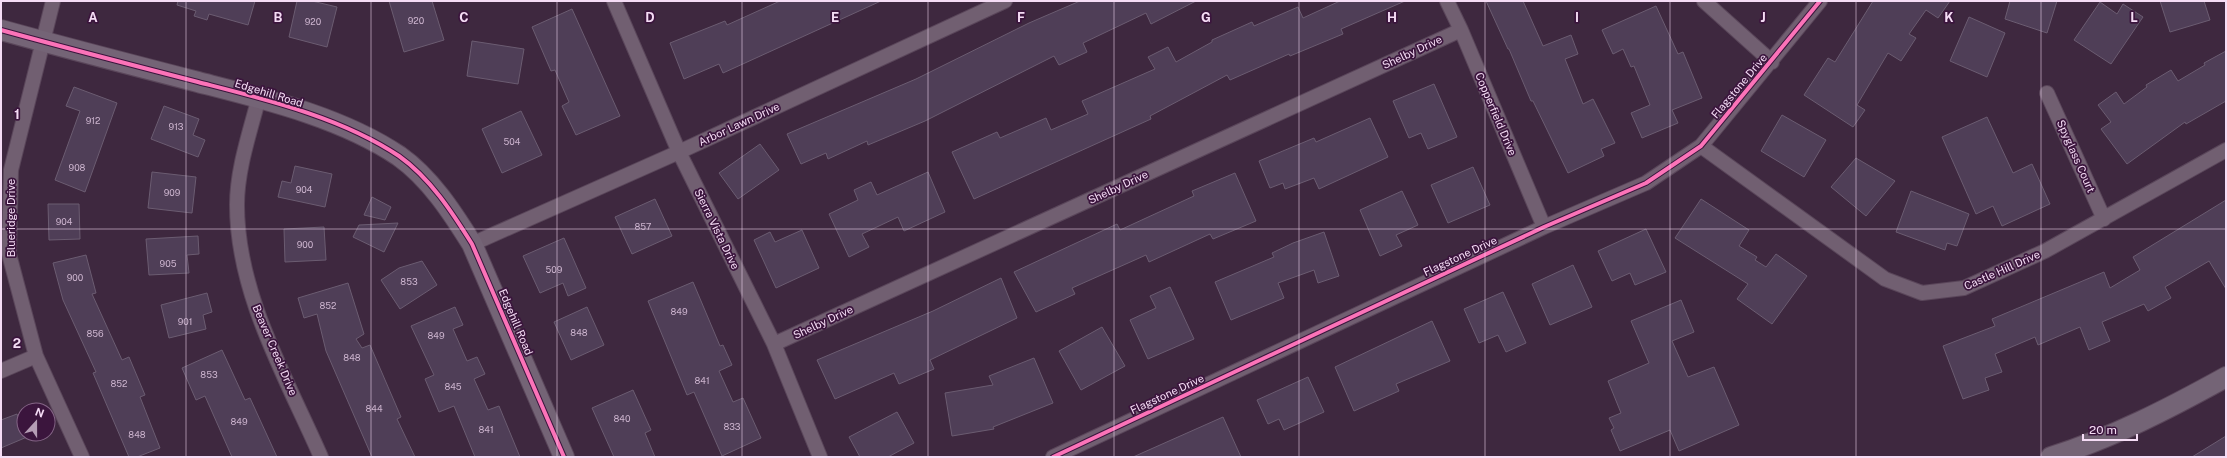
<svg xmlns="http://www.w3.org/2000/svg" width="2227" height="458" font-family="'Public Sans',sans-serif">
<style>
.building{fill:#4f3e57;stroke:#6b5c71}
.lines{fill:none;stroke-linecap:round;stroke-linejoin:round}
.street-casing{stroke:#5a465a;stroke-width:16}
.secondary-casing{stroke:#5a465a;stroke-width:22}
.street{stroke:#715f71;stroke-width:14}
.secondary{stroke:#746476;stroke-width:20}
.cycleway-casing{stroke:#3b153d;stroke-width:6}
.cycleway{stroke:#fb73b8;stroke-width:4}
.grid{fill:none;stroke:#f5dcf5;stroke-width:1;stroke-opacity:0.55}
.labels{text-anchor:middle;stroke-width:3.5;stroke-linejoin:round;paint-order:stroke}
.number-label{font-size:9px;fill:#ccb4ce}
.street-label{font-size:11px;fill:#f5dcf5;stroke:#3b153d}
.grid-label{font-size:13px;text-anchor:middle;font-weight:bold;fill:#f5dcf5;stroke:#3b153d;stroke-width:3.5;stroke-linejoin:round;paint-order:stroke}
</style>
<rect width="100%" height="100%" fill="#3e283f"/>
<path class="building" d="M178,1H255L248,25L209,14L207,20L194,16L196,11L177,5Z
M297,1H312L337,7L327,47L289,37Z
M389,1H432L444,40L404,52Z
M780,1H881L723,73L719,64L684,79L670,43L725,21L727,25Z
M1080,1H1196L1151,24L1146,13L1083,43L1087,52L1059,65L1054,56L925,121L868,145L867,141L828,159L826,153L801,164L787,134L916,79L1029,23Z
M1340,1H1405L1341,29L1343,34L1290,56L1289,54L1230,80L1227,75L1150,116L1151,119L974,199L952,152L997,132L1000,138L1046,118L1051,130L1088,114L1082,101L1155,69L1148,57L1168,47L1176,62L1212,42V40L1252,22L1254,26L1298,7L1303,18Z
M1486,1H1523L1543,46L1571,35L1578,54L1565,59L1583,104L1593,99L1615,143L1601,149L1604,156L1568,173L1533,101H1531L1509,49H1508Z
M1873,1H1950L1938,18L1926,10L1909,34L1916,38L1901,61L1888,53L1857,105L1865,110L1853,127L1804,95L1828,58L1835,62Z
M2010,1H2057L2047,33L2005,19Z
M2160,1H2204L2210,20L2170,32Z
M2100,2L2117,14L2123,4L2143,17L2111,64L2074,40Z
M1656,6L1678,54L1683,52L1702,98L1672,110L1678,123L1642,138L1631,113L1650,105L1634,66L1631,67L1623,49L1613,54L1602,30Z
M572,9L620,116L576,135L562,106L569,102L555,70L551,71L532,27Z
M1969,17L2005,33L1987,77L1950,61Z
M472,41L524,49L518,84L467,76Z
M2226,51V101L2186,124L2185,122L2127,164L2101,129L2111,122L2098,105L2116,92L2124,104L2147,87L2146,85L2171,70L2178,81L2205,65L2204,63Z
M1434,84L1457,137L1428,149L1421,133L1409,138L1393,101Z
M74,87L117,103L85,192L55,180L80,111L66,106Z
M164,106L199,119L193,135L205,140L198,157L151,139Z
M521,111L542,155L502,173L482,129Z
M1782,115L1826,140L1804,177L1761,151Z
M1987,117L2013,173L2032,164L2050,204L2002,226L1993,206L1976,214L1942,137Z
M1370,118L1388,157L1319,189L1314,178L1285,189L1283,183L1270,188L1259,161L1314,138L1316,142Z
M760,144L779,170L738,199L719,173Z
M1856,158L1895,181L1866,216L1831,187Z
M295,166L332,174L325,207L278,197L282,181L291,183Z
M1473,167L1490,205L1448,223L1431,185Z
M152,172L196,177L192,213L148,208Z
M928,172L945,212L904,231L898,217L862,234L869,247L849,257L829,214L858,200L854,190L871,182L877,195Z
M1235,173L1256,221L1213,239L1210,234L1149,262L1146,255L1072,288L1075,294L1036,312L1014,272L1117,224L1120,230L1194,196L1192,191Z
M1402,191L1418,225L1396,235L1402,246L1380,256L1360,210Z
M1911,191L1969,214L1957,246L1947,243L1945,250L1896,232Z
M372,197L391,207L385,220L364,215Z
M655,199L672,236L632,254L615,217Z
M1701,199L1749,230L1739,246L1757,257L1755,260L1766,267L1776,254L1807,276L1772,324L1737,299L1748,284L1675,238Z
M2226,200V289L2209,261L2165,287L2171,298L2148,311L2144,304L2102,322L2110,341L2089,350L2080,327L2038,345L2035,337L1995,354L2002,372L1985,378L1989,390L1963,399L1943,346L1995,326L1992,319L2104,272L2110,288L2140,270L2133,257Z
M48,204H79L80,239L49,240Z
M398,223L384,252L353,237L359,225Z
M324,227L326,260L285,262L284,229Z
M1646,229L1666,272L1635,285L1630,273L1612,281L1598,251Z
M802,230L819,268L776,288L754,240L770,232L775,242Z
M1324,232L1339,276L1318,283L1314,270L1278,283L1284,298L1231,320L1215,282L1274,257L1272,253L1293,243Z
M198,236L199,254L187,255L189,273L149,275L146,239Z
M564,238L586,288L568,296L563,283L540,293L523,256Z
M86,255L96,293L92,294L122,360L129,357L145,395L140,397L160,448L137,457H129L93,373L96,372L63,300L53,263Z
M422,261L437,285L400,309L381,280L399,268Z
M1573,265L1592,307L1550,325L1532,284Z
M1001,278L1017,318L930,360L934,369L899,384L894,373L835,399L817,360L933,311Z
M693,282L720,346L723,345L732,365L719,371L733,402L743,398L761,438L722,456L694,392L687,395L648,301Z
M348,283L364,334L356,339L362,348L370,345L401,417L397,419L415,457H372L326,351L317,314L304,318L298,298Z
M1170,287L1194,339L1148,359L1130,320L1156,308L1150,296Z
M1503,292L1526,343L1506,352L1498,335L1479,343L1464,309Z
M207,293L212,312L203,315L206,329L169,338L161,305Z
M1681,300L1694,332L1672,341L1688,377L1714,367L1739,425L1679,451L1670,430L1620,451L1611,430L1614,428L1609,418L1621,413L1608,381L1649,363L1631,321Z
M455,307L463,325L453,329L467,361L477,357L485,374L474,379L488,410L499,406L520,457H475L454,406L439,412L425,379L434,375L411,326Z
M587,307L604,345L571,360L554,322Z
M1432,321L1450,361L1396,384L1399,391L1354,411L1335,367Z
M1102,327L1125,366L1081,390L1059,351Z
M222,350L245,400L250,398L277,457H232L205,396L196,400L182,368Z
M1034,358L1053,403L993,427L994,429L952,436L945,393L993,385L989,376Z
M1308,377L1324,412L1284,430L1279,419L1268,424L1257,400Z
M633,390L651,430L645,433L655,457H614L592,408Z
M897,412L914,443L888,457H860L849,437Z
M17,414L24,434L27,437L1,448V420Z
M1223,417L1241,457H1133Z
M2226,436V457H2192Z"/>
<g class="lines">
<defs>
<path id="street" d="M53,1L11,170L9,254L36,356L82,457
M614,1L679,152L774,344L820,457
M1447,1L1461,30L1544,227
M1704,1L1772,62
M2047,93L2104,219
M259,97C250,132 237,169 237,205C237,294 286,377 321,457
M1701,146L1885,279L1922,293L1964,288L2045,251L2226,150
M472,244L679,152L1005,1
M774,344L1461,30
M1,371L36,356
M1053,457L1544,227L1646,183L1701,146L1820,1"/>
<path id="secondary" d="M1,30C66,48 132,65 198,82C264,99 341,117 399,156C430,178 452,212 472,244L564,457
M2051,457C2112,438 2170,408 2226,377"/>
</defs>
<use href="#street" class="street-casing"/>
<use href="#secondary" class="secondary-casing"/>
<use href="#street" class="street"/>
<use href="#secondary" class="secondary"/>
<defs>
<path id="cycleway" d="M1,30C66,48 132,65 198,82C264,99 341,117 399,156C430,178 452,212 472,244L564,457
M1053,457L1544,227L1646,183L1701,146L1820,1"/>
</defs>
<use href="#cycleway" class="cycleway-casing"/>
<use href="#cycleway" class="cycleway"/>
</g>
<path class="grid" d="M186,1V457M371,1V457M557,1V457M742,1V457M928,1V457M1114,1V457M1299,1V457M1485,1V457M1670,1V457M1856,1V457M2041,1V457M1,229H2226"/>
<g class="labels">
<g class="number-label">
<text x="416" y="24">920</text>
<text x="313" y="25">920</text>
<text x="93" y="124">912</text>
<text x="176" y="130">913</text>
<text x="512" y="145">504</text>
<text x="77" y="171">908</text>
<text x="304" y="193">904</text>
<text x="172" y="196">909</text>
<text x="64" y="225">904</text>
<text x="643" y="230">857</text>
<text x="305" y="248">900</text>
<text x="168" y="267">905</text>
<text x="554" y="273">509</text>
<text x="75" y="281">900</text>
<text x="409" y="285">853</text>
<text x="328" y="309">852</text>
<text x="679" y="315">849</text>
<text x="185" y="325">901</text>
<text x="579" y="336">848</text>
<text x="95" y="337">856</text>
<text x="436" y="339">849</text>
<text x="352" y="361">848</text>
<text x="209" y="378">853</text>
<text x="702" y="384">841</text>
<text x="119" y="387">852</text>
<text x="453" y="390">845</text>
<text x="374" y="412">844</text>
<text x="622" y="422">840</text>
<text x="239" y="425">849</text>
<text x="732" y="430">833</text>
<text x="486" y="433">841</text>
<text x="137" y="438">848</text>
</g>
<g class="street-label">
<text transform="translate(1412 52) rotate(-25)" y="4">Shelby Drive</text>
<text transform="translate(1739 86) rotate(-50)" y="4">Flagstone Drive</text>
<text transform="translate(269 93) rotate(17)" y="4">Edgehill Road</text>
<text transform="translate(1496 114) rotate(67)" y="4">Copperfield Drive</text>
<text transform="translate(739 124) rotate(-25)" y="4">Arbor Lawn Drive</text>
<text transform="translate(2076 156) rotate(66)" y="4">Spyglass Court</text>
<text transform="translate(1118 187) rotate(-25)" y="4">Shelby Drive</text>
<text transform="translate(11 218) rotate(-90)" y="4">Blueridge Drive</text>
<text transform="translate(717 229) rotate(64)" y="4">Sierra Vista Drive</text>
<text transform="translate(1460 256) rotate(-25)" y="4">Flagstone Drive</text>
<text transform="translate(2002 270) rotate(-24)" y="4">Castle Hill Drive</text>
<text transform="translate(516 322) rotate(67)" y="4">Edgehill Road</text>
<text transform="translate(823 322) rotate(-25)" y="4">Shelby Drive</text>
<text transform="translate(275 350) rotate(67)" y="4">Beaver Creek Drive</text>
<text transform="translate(1167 394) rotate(-25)" y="4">Flagstone Drive</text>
</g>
</g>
<g class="grid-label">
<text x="93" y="22">A</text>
<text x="278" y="22">B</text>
<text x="464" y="22">C</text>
<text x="650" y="22">D</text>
<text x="835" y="22">E</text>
<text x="1021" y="22">F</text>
<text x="1206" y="22">G</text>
<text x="1392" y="22">H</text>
<text x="1577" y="22">I</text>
<text x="1763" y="22">J</text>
<text x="1949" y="22">K</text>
<text x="2134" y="22">L</text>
<text x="17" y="119">1</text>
<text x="17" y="348">2</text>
</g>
<rect width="2227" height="458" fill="none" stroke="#f5dcf5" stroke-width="4"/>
<g transform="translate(36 422) rotate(21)"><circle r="19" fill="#3b153d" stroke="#856587"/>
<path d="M0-3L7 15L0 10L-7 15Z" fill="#b59db5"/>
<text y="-6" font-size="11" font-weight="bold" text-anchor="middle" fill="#f5dcf5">N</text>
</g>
<path d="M2083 434v6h54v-6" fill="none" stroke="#f5dcf5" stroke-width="2"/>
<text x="2089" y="434" font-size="12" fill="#f5dcf5" stroke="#3b153d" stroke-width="3" paint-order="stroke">20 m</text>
</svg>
